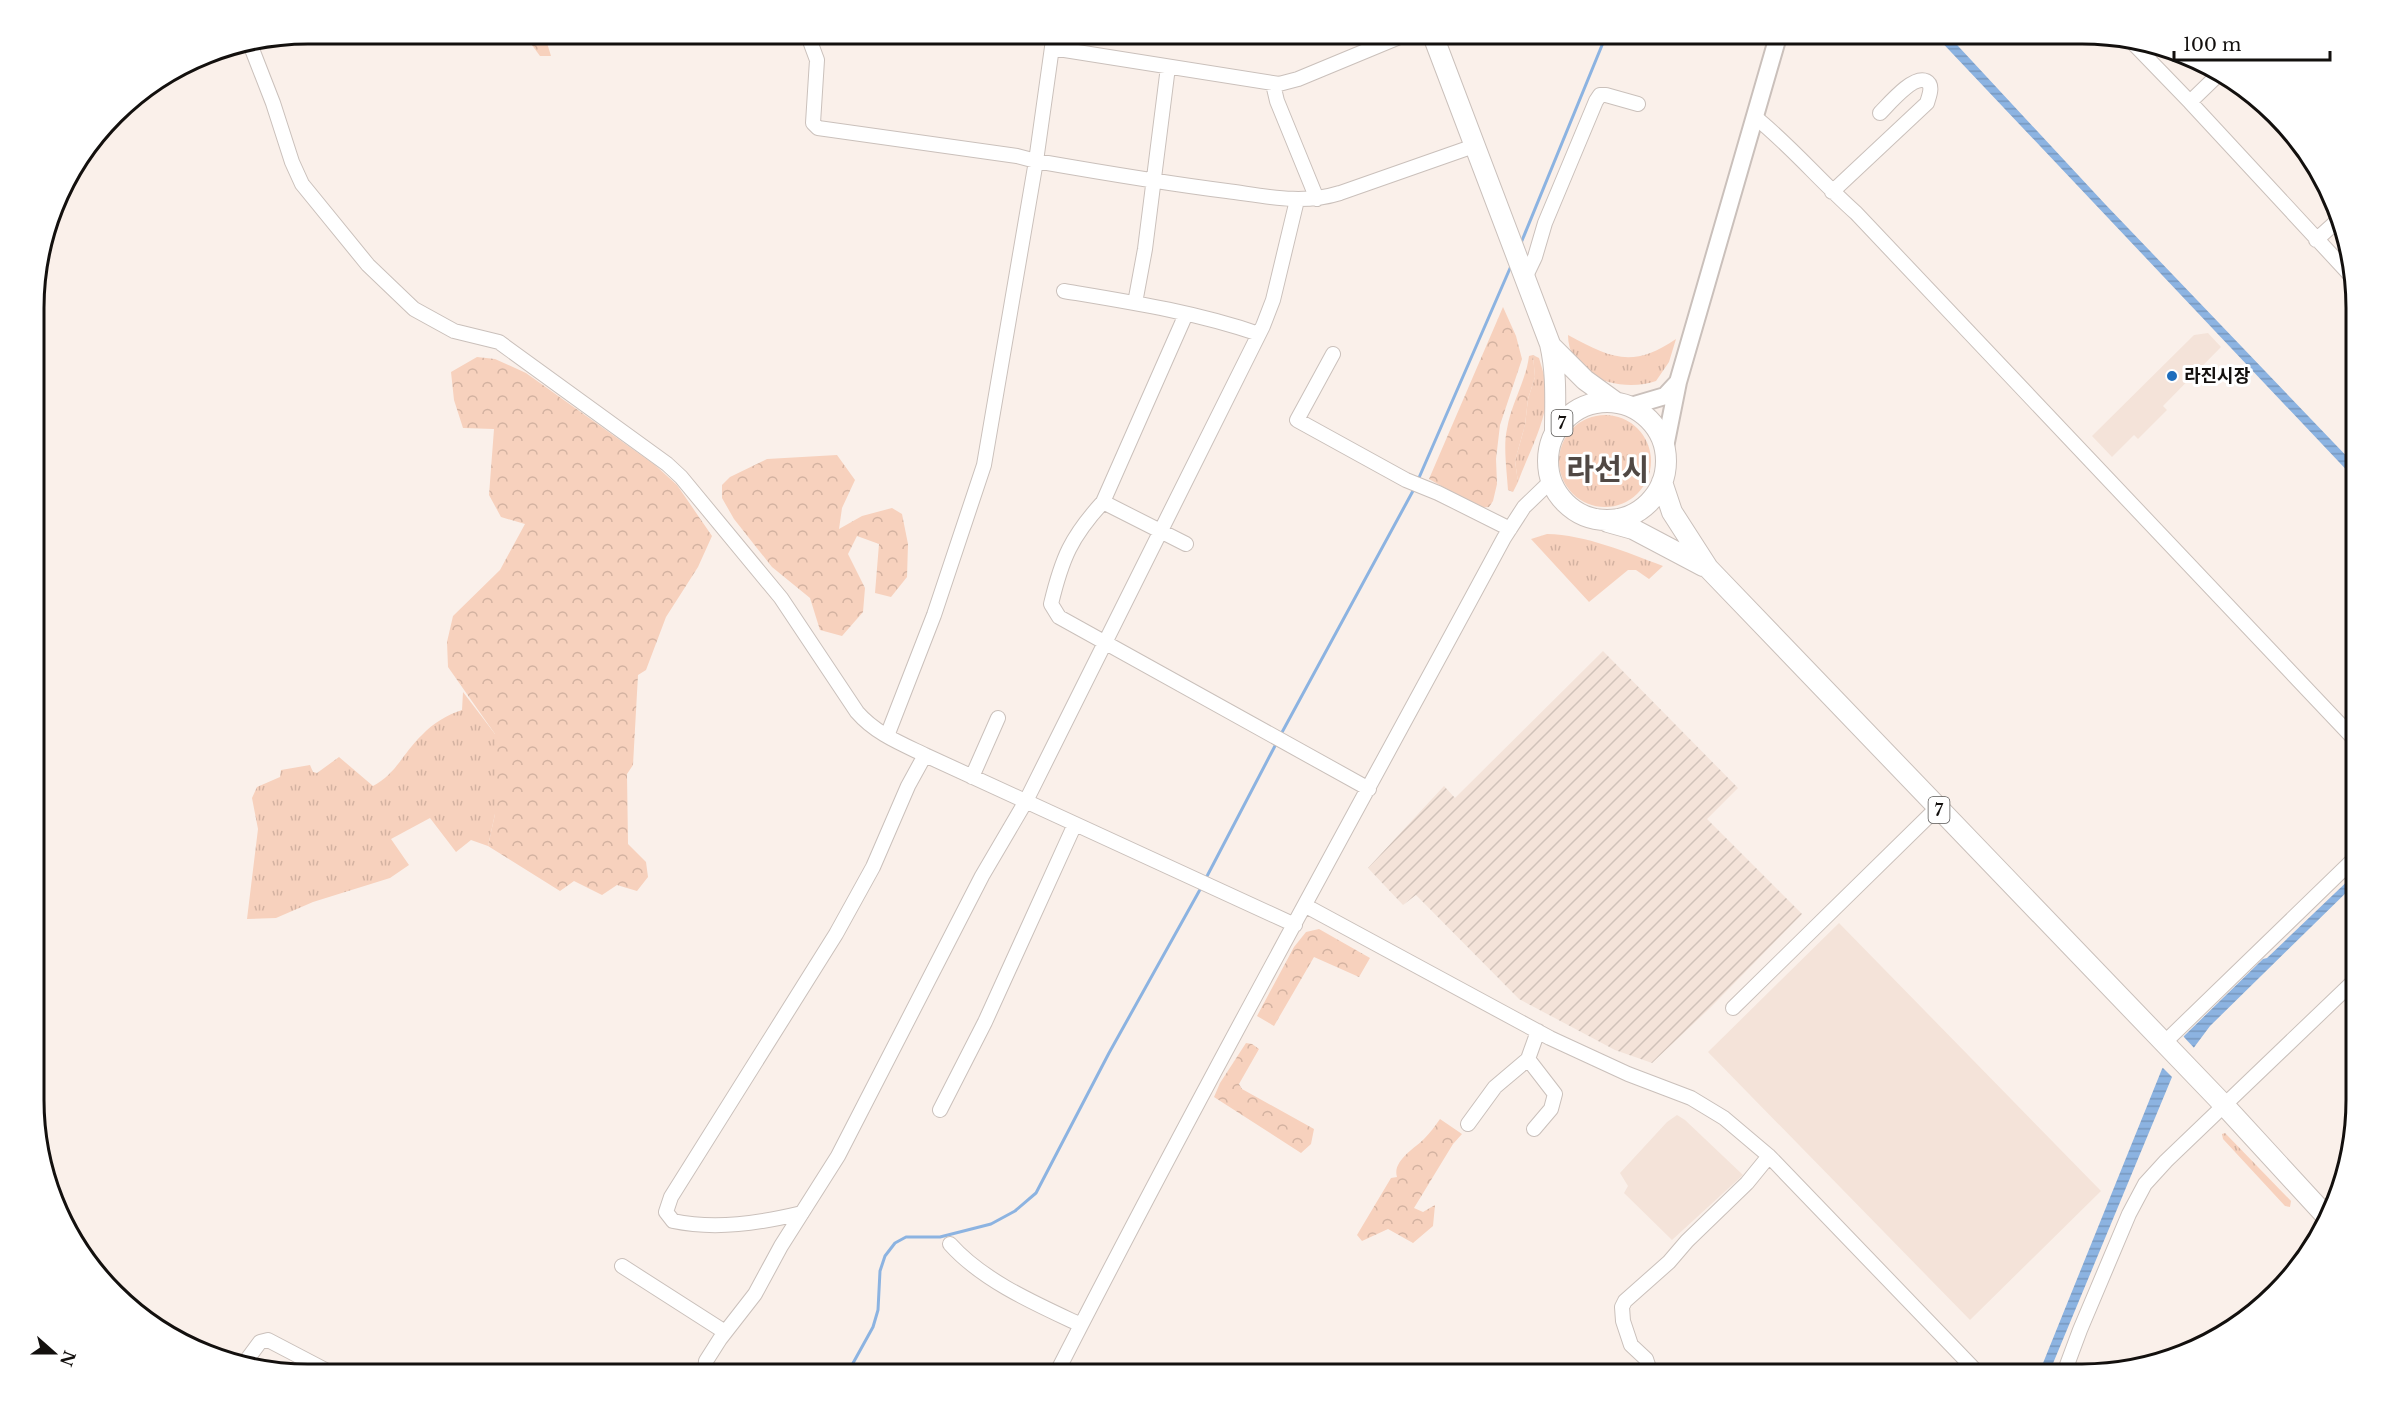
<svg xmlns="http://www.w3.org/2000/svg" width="2390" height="1407" font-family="'Libre Baskerville','Noto Sans KR',serif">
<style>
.built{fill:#f4e3d9}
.industrial{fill:url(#industrial-furrows)}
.grass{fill:url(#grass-tufts)}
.forest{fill:url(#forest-crowns)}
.water{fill:url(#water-rules)}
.pier{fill:#faf0ea}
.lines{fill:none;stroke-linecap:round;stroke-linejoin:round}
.stream{stroke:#8cb3e1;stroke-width:3}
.minor-casing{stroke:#cac0bb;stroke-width:16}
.major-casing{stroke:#cac0bb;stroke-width:20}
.highway-casing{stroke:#cac0bb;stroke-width:22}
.minor{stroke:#fff;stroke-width:14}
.major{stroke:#fff;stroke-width:16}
.highway{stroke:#fff;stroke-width:20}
.poi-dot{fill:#1e6dbc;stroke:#fff;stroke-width:2}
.labels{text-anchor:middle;stroke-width:6;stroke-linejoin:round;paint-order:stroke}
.shield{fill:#fff;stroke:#5a5856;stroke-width:1.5}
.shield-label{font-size:16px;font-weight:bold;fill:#13100e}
.poi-label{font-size:18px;font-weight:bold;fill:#13100e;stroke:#fff;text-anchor:start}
.town-label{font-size:30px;font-weight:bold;fill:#504844;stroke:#fff}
.rim{fill:none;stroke:#13100e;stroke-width:3}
</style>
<defs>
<pattern id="industrial-furrows" width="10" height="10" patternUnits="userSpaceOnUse" patternTransform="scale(1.5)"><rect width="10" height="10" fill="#f4e3d9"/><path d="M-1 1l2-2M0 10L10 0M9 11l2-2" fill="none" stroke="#d0c2b9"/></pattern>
<pattern id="grass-tufts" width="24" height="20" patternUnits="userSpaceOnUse" patternTransform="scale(1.5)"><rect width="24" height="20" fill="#f7d1bd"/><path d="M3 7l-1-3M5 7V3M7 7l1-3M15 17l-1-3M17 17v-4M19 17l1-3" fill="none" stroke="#d3b2a1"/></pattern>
<pattern id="forest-crowns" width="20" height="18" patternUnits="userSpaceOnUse" patternTransform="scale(1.5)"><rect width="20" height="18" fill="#f7d1bd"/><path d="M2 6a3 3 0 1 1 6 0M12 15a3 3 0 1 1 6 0" fill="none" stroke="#d3b2a1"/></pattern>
<pattern id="water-rules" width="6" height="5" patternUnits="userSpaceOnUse" patternTransform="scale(1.5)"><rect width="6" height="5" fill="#8cb3e1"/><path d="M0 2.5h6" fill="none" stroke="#7899c0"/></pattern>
</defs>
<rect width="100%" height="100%" fill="#faf0ea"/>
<path class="built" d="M2208,333L2221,347L2163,406L2167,410L2138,439L2134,435L2112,457L2092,436L2194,335Z
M1839,923L2101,1191L1970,1320L1708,1052Z
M1677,1115L1685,1120L1743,1175L1672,1240L1624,1193L1628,1186L1620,1173L1667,1122Z"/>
<path class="industrial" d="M1603,651L1738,788L1707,819L1802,914L1711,1007L1652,1063L1615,1050L1519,999L1416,895L1403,905L1368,868L1444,786L1455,798Z"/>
<path class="grass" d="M1568,335C1611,358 1632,369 1676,339L1669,362L1656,381C1622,393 1568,378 1568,335Z
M1533,355L1539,358C1543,372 1549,388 1546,403C1542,430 1527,457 1518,482L1515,461L1525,425L1528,399L1535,377Z
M1559 461a46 46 0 1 1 92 0a46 46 0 1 1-92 0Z
M1547,534C1586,535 1626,552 1663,566L1649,579L1636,570H1628L1589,602L1531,539Z
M463,692L495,734V814L488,846L471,840L456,852L430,818L391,839L409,865L390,878L313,902L276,918L247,919L258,829L252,798L257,787L280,777L281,770L310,765L313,772L317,773L339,757L373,786C397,773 403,753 422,735C433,723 447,715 462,710Z
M2225,1133L2291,1201L2290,1207L2285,1206L2223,1139L2222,1134Z"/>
<path class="forest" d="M523,33H544L551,56H540Z
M1503,307L1516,336L1522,359L1500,425L1496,459L1497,484L1493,501L1489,507L1480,508L1429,479Z
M1533,355L1535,377L1528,399L1525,425L1515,461L1518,482L1513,492L1508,490C1507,472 1503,446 1507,429C1511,404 1526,381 1529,356Z
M477,357L495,359L526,373L655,465L677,485L712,536L698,567L666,617L646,670L638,675L633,765L627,774L628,844L646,862L648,877L637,891L617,885L602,895L574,881L560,891L488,846L495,814V734L448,667L447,642L453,616L500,570L525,524L501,517L489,495L494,429L463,428L454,400L451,372Z
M837,455L855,480L842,508L839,529L862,516L892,508L902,514L908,544L907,577L891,597L875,593L879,544L857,536L848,554L865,588L863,612L842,636L820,630L810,598L772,567L734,519L722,498V485L730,477L767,459Z
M1319,929L1370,958L1359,977L1314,957L1274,1026L1257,1016L1294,947L1306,932Z
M1246,1043L1252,1044L1259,1049L1239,1084L1242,1089L1314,1129L1311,1144L1301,1153L1214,1097L1220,1083Z
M1440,1119L1462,1134L1453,1144L1414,1208L1423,1212L1435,1205L1433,1226L1413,1243L1388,1229L1362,1241L1357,1235L1391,1178L1397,1177C1392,1161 1415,1148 1424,1139C1430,1133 1435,1126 1440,1119Z"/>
<path class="water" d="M1933,33H1946L2105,204L2356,466V480Z
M2356,873V883L2210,1026L2172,1077L2049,1373H2039L2162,1069L2184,1036L2263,959L2267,958Z"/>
<path class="pier" d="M2183,1036L2196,1050L2174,1079L2161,1066Z"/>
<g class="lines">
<path class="stream" d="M1521,243L1607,33
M1418,480L1511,266
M1280,736L1414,489
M1205,880L1277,742
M847,1374L873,1327L878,1310L880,1271L885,1256L895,1243L906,1237H940L991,1224L1015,1211L1036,1193L1109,1053L1202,886"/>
<defs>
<path id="minor" d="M807,33L817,60L813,123L818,128L1017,156L1036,161C1099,172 1163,183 1227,191C1265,196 1302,205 1340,193L1474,146
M688,37L693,33
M2129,39L2190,102L2353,278
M250,44L273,103L292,162L302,184L368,265L414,309L454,331L499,342L667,464L681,477L781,598L857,712C875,733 900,743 925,755L1295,925
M1052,48L1279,84L1298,79L1409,33
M1273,84L1277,101L1317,199
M2190,102L2222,71
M1755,117C1791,146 1821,182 1856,213L2356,741
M1832,192L1927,103C1929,96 1934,85 1926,81C1913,75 1889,104 1880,113
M2316,240L2336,222
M1524,280L1535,257L1545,223L1596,101L1600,95H1606L1638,104
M1064,291C1130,302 1195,312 1259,334
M1135,303L1145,249L1168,67
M1333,354L1297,420L1406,480L1438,493L1510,529
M1103,502L1186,314
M1186,544L1103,502C1071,537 1062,558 1051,604L1059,617L1369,789
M887,736L934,615L984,465L1036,161L1054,33
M972,777L998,718
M1306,906L1550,1038L1628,1074L1691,1098L1724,1118L1769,1156L1978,1373
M1733,1008L1937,808
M2164,1043L2356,857
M1528,1059L1555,1094L1551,1109L1534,1129
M940,1110L985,1022L1075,824
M1468,1124L1495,1087L1528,1059L1538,1031
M802,1213C760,1223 716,1230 673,1221L666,1212L671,1197L836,934L873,867L908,786L925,755
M950,1244C983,1281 1036,1304 1081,1325
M622,1266L725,1332
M243,1365L260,1342L268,1340L333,1374
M2064,1373L2080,1330L2129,1214L2145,1184L2166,1161L2356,979
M707,1374L705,1371L706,1361L720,1339L755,1294L781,1246L838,1156L982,876L1026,801L1263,326L1273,300L1297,200
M785,1374H808
M1056,1374C1200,1092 1354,816 1504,538L1524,507L1551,481
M1651,1374L1646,1359L1631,1345L1623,1321L1622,1307L1625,1301L1669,1262L1687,1241L1747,1183L1769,1156"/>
<path id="major" d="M1631,406L1665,396L1678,382
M1665,447L1678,382L1779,33"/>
<path id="highway" d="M1432,33L1550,344C1557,374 1555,402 1555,432
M1551,346L1585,380L1614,401
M1548 461a59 59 0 1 1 118 0a59 59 0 1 1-118 0Z
M1662,482L1672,512L1708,568L2224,1105L2326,1216
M1608,522L1633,529L1703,566"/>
</defs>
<use href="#minor" class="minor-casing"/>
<use href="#major" class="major-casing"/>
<use href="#highway" class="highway-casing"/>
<use href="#minor" class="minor"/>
<use href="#major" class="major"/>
<use href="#highway" class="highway"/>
</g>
<circle class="poi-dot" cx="2172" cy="376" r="6"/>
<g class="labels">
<g class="shield">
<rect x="1551.5" y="410" width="21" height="26" rx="4.5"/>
<rect x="1928.5" y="797" width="21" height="26" rx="4.5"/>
</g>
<g class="shield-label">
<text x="1562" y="429">7</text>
<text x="1939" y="816">7</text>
</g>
<g class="poi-label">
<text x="2184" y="382">라진시장</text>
</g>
<g class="town-label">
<text x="1608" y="480">라선시</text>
</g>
</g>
<path d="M0 0H2390V1407H0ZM308 44H2082A264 264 0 0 1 2346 308V1100A264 264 0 0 1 2082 1364H308A264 264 0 0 1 44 1100V308A264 264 0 0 1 308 44Z" fill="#fff" fill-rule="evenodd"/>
<path class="rim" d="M308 44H2082A264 264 0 0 1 2346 308V1100A264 264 0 0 1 2082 1364H308A264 264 0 0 1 44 1100V308A264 264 0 0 1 308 44Z"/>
<g transform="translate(54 1353) rotate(111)" stroke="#ffffff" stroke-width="4.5" paint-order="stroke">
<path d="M0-4.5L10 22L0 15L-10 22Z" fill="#13100e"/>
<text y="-9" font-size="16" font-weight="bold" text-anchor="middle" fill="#13100e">N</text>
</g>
<path d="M2174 51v9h156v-9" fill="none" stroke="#13100e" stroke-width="3"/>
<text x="2183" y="51" font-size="18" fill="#13100e" stroke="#ffffff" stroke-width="4.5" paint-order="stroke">100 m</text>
</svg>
